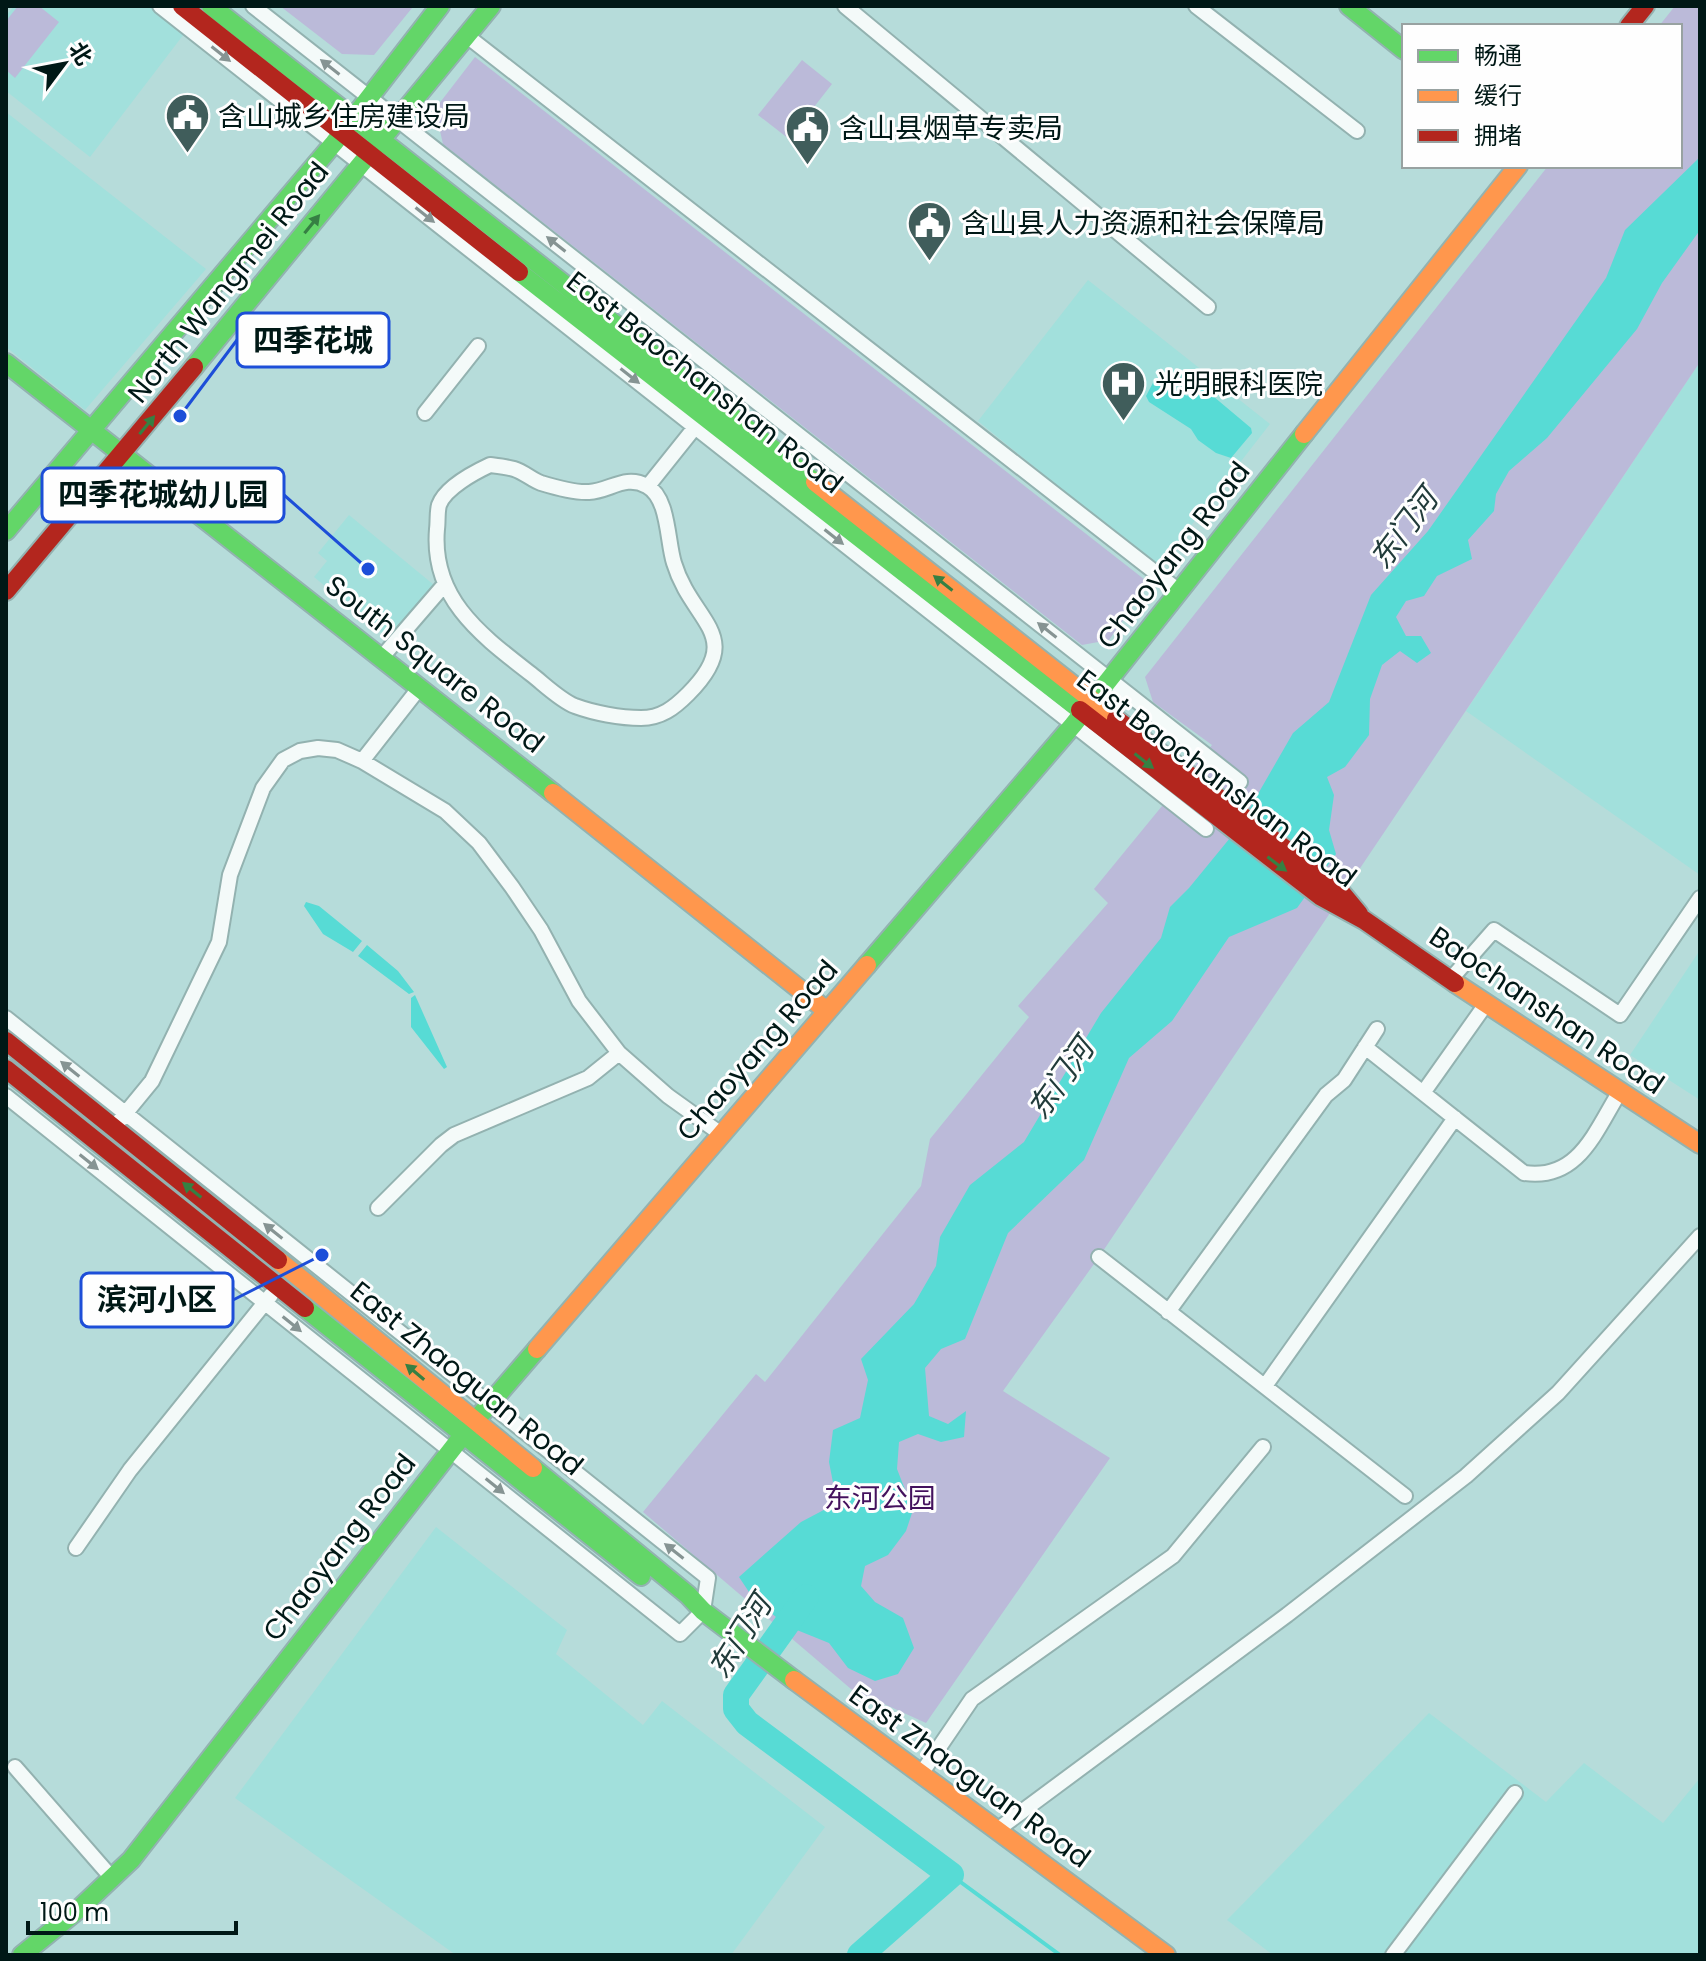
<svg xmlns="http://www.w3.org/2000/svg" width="1706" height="1961" font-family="Poppins,'Noto Sans SC',sans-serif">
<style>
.built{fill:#a2e0dc}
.green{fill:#bbbad9}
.water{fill:#57dbd5}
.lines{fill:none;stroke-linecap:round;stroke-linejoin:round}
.stream{stroke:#57dbd5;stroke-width:4}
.river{stroke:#57dbd5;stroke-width:26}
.street-casing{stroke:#93b2b0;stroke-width:18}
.fast-casing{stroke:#93b2b0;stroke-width:22}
.slow-casing{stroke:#93b2b0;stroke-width:22}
.jam-casing{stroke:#93b2b0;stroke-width:22}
.street{stroke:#f4faf9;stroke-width:14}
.fast{stroke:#63d668;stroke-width:18}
.slow{stroke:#ff974d;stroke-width:18}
.jam{stroke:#b3261e;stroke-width:18}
.oneway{fill:#869493}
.oneway2{fill:#368043}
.labels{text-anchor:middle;stroke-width:6;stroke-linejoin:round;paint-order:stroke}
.poi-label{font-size:28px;fill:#001816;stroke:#fefefe;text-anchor:start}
.street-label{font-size:28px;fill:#001816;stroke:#fefefe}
.park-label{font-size:28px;fill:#43115d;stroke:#fefefe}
.water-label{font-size:30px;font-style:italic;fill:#213b3a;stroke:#fefefe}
.leader{fill:none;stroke:#1d4ed8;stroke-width:3}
.callout-dot{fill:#1d4ed8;stroke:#fefefe;stroke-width:3}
.callout{fill:#fefefe;stroke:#1d4ed8;stroke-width:3}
.callout-label{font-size:30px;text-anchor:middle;font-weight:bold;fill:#001816}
</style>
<rect width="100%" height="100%" fill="#b6dcda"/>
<path class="built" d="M14,6H148L184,34L90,157L6,91V16Z
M6,112L206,269L85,410L6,347Z
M1088,280L1270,424L1158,568L978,421Z
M1700,362V875L1466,711Z
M349,515L434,585L389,639L314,577L327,561L318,553Z
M1700,950V1100L1630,1055Z
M436,1527L567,1630L556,1654L643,1725L662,1701L825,1827L731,1955H456L235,1798Z
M1429,1713L1546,1802L1584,1763L1663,1823L1700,1778V1955H1273L1227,1920Z"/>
<path class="green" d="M18,6H39L59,22L15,78L6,70V21Z
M280,6H410L412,8L374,55L342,54Z
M1675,6H1700V362L1099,1257L1003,1391L1110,1458L926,1723L851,1689L643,1512L756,1374L765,1382L921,1186L930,1139L1029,1017L1018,1006L1108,903L1094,889L1212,745L1153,702L1145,677L1548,166H1680V26H1659Z
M475,57L1149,583L1109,640L1082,645L443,144L435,109Z
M802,60L832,84L789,139L758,115Z"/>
<path class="water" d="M1700,157V230L1662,283L1637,329L1547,438L1509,471L1496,494L1494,511L1468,540L1472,559L1437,576L1424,596L1406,601L1396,617L1406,636H1421L1431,653L1417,663L1400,651L1382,665L1370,699L1369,735L1345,767L1327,777L1334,795L1329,830L1336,854L1297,908L1229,937L1172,1021L1129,1058L1084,1160L1008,1233L965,1339L941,1349L925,1368L929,1416L948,1424L966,1411L964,1437L941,1442L918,1434L899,1442L897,1469L913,1510L906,1531L888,1555L865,1566L861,1586L875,1602L903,1618L914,1648L898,1674L875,1681L848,1668L829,1643L787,1626L753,1598L739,1577L801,1522L837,1503L829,1462L833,1430L860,1418L868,1380L861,1359L914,1304L936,1266L940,1237L970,1185L1024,1142L1101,1013L1161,938L1170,907L1189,888L1239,827L1293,733L1329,702L1371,595L1428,531L1606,278L1625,230Z
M1155,379L1164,386L1187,396L1192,393L1195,386H1201L1251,428L1252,433L1231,458L1216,453L1198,440L1191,429L1149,402L1146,396Z
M306,902L319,906L362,941L353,952L323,934L304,906Z
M367,945L398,971L414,992L409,994L358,956Z
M415,995L447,1067L444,1069L411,1027V998Z"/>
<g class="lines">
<path class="stream" d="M951,1875L1060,1955"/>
<path class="river" d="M806,1597L736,1695V1709L747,1723L951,1875L860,1955"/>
<defs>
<path id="street" d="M160,6L1206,829
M253,6L1240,782
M845,6L1208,307
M1196,6L1357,131
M467,36L1179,591
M425,413L478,346
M490,465C498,466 507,467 514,469C524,472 532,480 541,483C554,487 576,493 589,492C610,491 625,474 647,486C669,498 667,541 674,563C692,623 747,635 688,694C674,708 661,718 641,718C620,718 594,713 575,706C560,700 544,684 531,674C481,635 431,599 437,529C438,522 437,512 439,505C445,488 475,472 490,465Z
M648,486L700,421
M382,657L445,584
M362,761L420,687
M1450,980L1494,930L1620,1015L1700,898
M6,1018L708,1578L703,1611L680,1634L6,1096
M1365,1047L1524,1173C1578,1181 1595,1132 1619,1093
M1423,1093L1486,1004
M120,1120L152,1081L219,942L230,875L263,788L283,760L300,751L318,748L337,750L362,761L445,811L479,843L512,887L541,930L579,1001L619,1053L668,1096L721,1134
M378,1208L441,1145L454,1135L588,1078L619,1053
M1099,1257L1405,1496
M1168,1312L1326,1095L1344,1080L1377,1029
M1265,1386L1455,1118
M76,1548L130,1470L271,1295
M15,1767L112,1878
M921,1774L972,1699L1173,1556L1263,1447
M997,1830L1287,1615L1466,1476L1558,1393L1700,1236
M1393,1955L1515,1793"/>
<path id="fast" d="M211,6L815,482
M1349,6L1404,50
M519,272L1080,710
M6,363L553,793
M194,367L491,6
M6,531L334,143L440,6
M867,965L1073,725L1304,434
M305,1308L641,1576
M533,1468L688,1595L703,1611L794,1680
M22,1955L80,1908L131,1860L463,1435L537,1349"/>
<path id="slow" d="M1304,434L1518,166
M815,482L1116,719
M553,793L827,1011
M1455,983L1700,1144
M278,1260L533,1468
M537,1349L867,965
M794,1680L1166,1955"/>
<path id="jam" d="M182,6L519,272
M1629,26L1645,6
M6,591L194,367
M1080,710L1320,896L1364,920L1455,983
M1116,719L1340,891L1359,914
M6,1041L278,1260
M6,1069L305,1308"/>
</defs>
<use href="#street" class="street-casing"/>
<use href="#fast" class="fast-casing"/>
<use href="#slow" class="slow-casing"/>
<use href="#jam" class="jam-casing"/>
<use href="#street" class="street"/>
<use href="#fast" class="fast"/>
<use href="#slow" class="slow"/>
<use href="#jam" class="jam"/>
</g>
<defs><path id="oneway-solid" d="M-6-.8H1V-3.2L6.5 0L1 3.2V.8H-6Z" transform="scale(2)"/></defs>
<g class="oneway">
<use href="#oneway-solid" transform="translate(221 54) rotate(38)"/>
<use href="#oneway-solid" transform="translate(330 67) rotate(-142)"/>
<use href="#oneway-solid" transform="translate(425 215) rotate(38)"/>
<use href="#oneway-solid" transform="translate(556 244) rotate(-142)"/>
<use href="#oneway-solid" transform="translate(630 376) rotate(38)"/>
<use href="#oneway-solid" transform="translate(834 537) rotate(38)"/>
<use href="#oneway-solid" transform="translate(1047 630) rotate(-142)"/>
<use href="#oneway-solid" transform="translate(70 1069) rotate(-141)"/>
<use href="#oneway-solid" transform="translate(89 1162) rotate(39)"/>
<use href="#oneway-solid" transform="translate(273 1231) rotate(-141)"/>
<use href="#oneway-solid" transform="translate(292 1324) rotate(39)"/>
<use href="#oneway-solid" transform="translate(495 1486) rotate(39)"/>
<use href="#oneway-solid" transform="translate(674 1551) rotate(-142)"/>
</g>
<g class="oneway2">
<use href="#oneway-solid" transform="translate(312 224) rotate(-51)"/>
<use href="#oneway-solid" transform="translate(147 425) rotate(-51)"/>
<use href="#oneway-solid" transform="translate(943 583) rotate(-142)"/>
<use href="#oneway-solid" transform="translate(1144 761) rotate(38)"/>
<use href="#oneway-solid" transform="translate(1277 864) rotate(37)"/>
<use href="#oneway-solid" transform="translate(192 1190) rotate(-141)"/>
<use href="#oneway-solid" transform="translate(415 1372) rotate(-140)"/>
</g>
<defs>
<symbol id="civic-pin" viewBox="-11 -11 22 30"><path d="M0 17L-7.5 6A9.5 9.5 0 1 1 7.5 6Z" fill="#405d5b" stroke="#fefefe"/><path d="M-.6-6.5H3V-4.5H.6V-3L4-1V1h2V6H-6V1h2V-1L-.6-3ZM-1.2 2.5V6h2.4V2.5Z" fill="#fff"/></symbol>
<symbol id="hospital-pin" viewBox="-11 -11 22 30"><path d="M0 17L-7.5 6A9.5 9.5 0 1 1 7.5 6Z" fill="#405d5b" stroke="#fefefe"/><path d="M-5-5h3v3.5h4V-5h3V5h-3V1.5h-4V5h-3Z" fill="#fff"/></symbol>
</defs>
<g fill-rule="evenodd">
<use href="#civic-pin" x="162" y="90" width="51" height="69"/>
<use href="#civic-pin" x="782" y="102" width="51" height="69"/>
<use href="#civic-pin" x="904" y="198" width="51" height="69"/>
<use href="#hospital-pin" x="1098" y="358" width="51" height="69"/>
</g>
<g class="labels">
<g class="poi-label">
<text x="218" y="126">含山城乡住房建设局</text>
<text x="839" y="138">含山县烟草专卖局</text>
<text x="961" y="233">含山县人力资源和社会保障局</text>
<text x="1155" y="394">光明眼科医院</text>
</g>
<g class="street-label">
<text transform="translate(228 282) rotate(-51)" y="10">North Wangmei Road</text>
<text transform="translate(705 382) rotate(38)" y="10">East Baochanshan Road</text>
<text transform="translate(1173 555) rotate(-52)" y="10">Chaoyang Road</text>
<text transform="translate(435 664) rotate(38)" y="10">South Square Road</text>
<text transform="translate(1217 778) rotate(37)" y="10">East Baochanshan Road</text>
<text transform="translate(1547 1010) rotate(34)" y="10">Baochanshan Road</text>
<text transform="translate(757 1050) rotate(-49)" y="10">Chaoyang Road</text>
<text transform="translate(467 1378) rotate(39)" y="10">East Zhaoguan Road</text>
<text transform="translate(339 1547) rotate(-52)" y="10">Chaoyang Road</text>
<text transform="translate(970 1776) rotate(36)" y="10">East Zhaoguan Road</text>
</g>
<g class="park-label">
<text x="880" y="1508">东河公园</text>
</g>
<g class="water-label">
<text transform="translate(1404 529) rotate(-53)" y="10">东门河</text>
<text transform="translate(1061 1079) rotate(-55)" y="10">东门河</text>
<text transform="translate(740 1637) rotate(-58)" y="10">东门河</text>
</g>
</g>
<path class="leader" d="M180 416L237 340M368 569L284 495M322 1255L233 1300"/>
<g class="callout-dot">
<circle cx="180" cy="416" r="8"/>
<circle cx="368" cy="569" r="8"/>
<circle cx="322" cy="1255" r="8"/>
</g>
<g class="callout">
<rect x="237" y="313" width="152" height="54" rx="8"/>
<rect x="42" y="468" width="242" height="54" rx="8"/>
<rect x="81" y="1273" width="152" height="54" rx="8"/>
</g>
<g class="callout-label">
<text x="313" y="351">四季花城</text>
<text x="163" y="505">四季花城幼儿园</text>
<text x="157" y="1310">滨河小区</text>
</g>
<rect width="1706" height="1961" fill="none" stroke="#001816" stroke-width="16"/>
<rect x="1402" y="24" width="280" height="144" fill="#fefefe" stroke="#98a2a1" stroke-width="2"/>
<rect x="1418" y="50" width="40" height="12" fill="#63d668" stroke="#98a2a1" stroke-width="2"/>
<text x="1474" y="64" font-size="24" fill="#001816">畅通</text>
<rect x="1418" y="90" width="40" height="12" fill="#ff974d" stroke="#98a2a1" stroke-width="2"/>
<text x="1474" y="104" font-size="24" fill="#001816">缓行</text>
<rect x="1418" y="130" width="40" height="12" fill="#b3261e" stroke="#98a2a1" stroke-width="2"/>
<text x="1474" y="144" font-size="24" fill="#001816">拥堵</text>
<g transform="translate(64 64) rotate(58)" stroke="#fefefe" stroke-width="6" paint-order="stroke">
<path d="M0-6L14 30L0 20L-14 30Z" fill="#001816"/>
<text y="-12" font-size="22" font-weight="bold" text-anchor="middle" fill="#001816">北</text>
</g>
<path d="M28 1921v12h208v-12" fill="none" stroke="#001816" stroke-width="4"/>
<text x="40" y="1921" font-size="24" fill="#001816" stroke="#fefefe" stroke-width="6" paint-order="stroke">100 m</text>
</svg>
